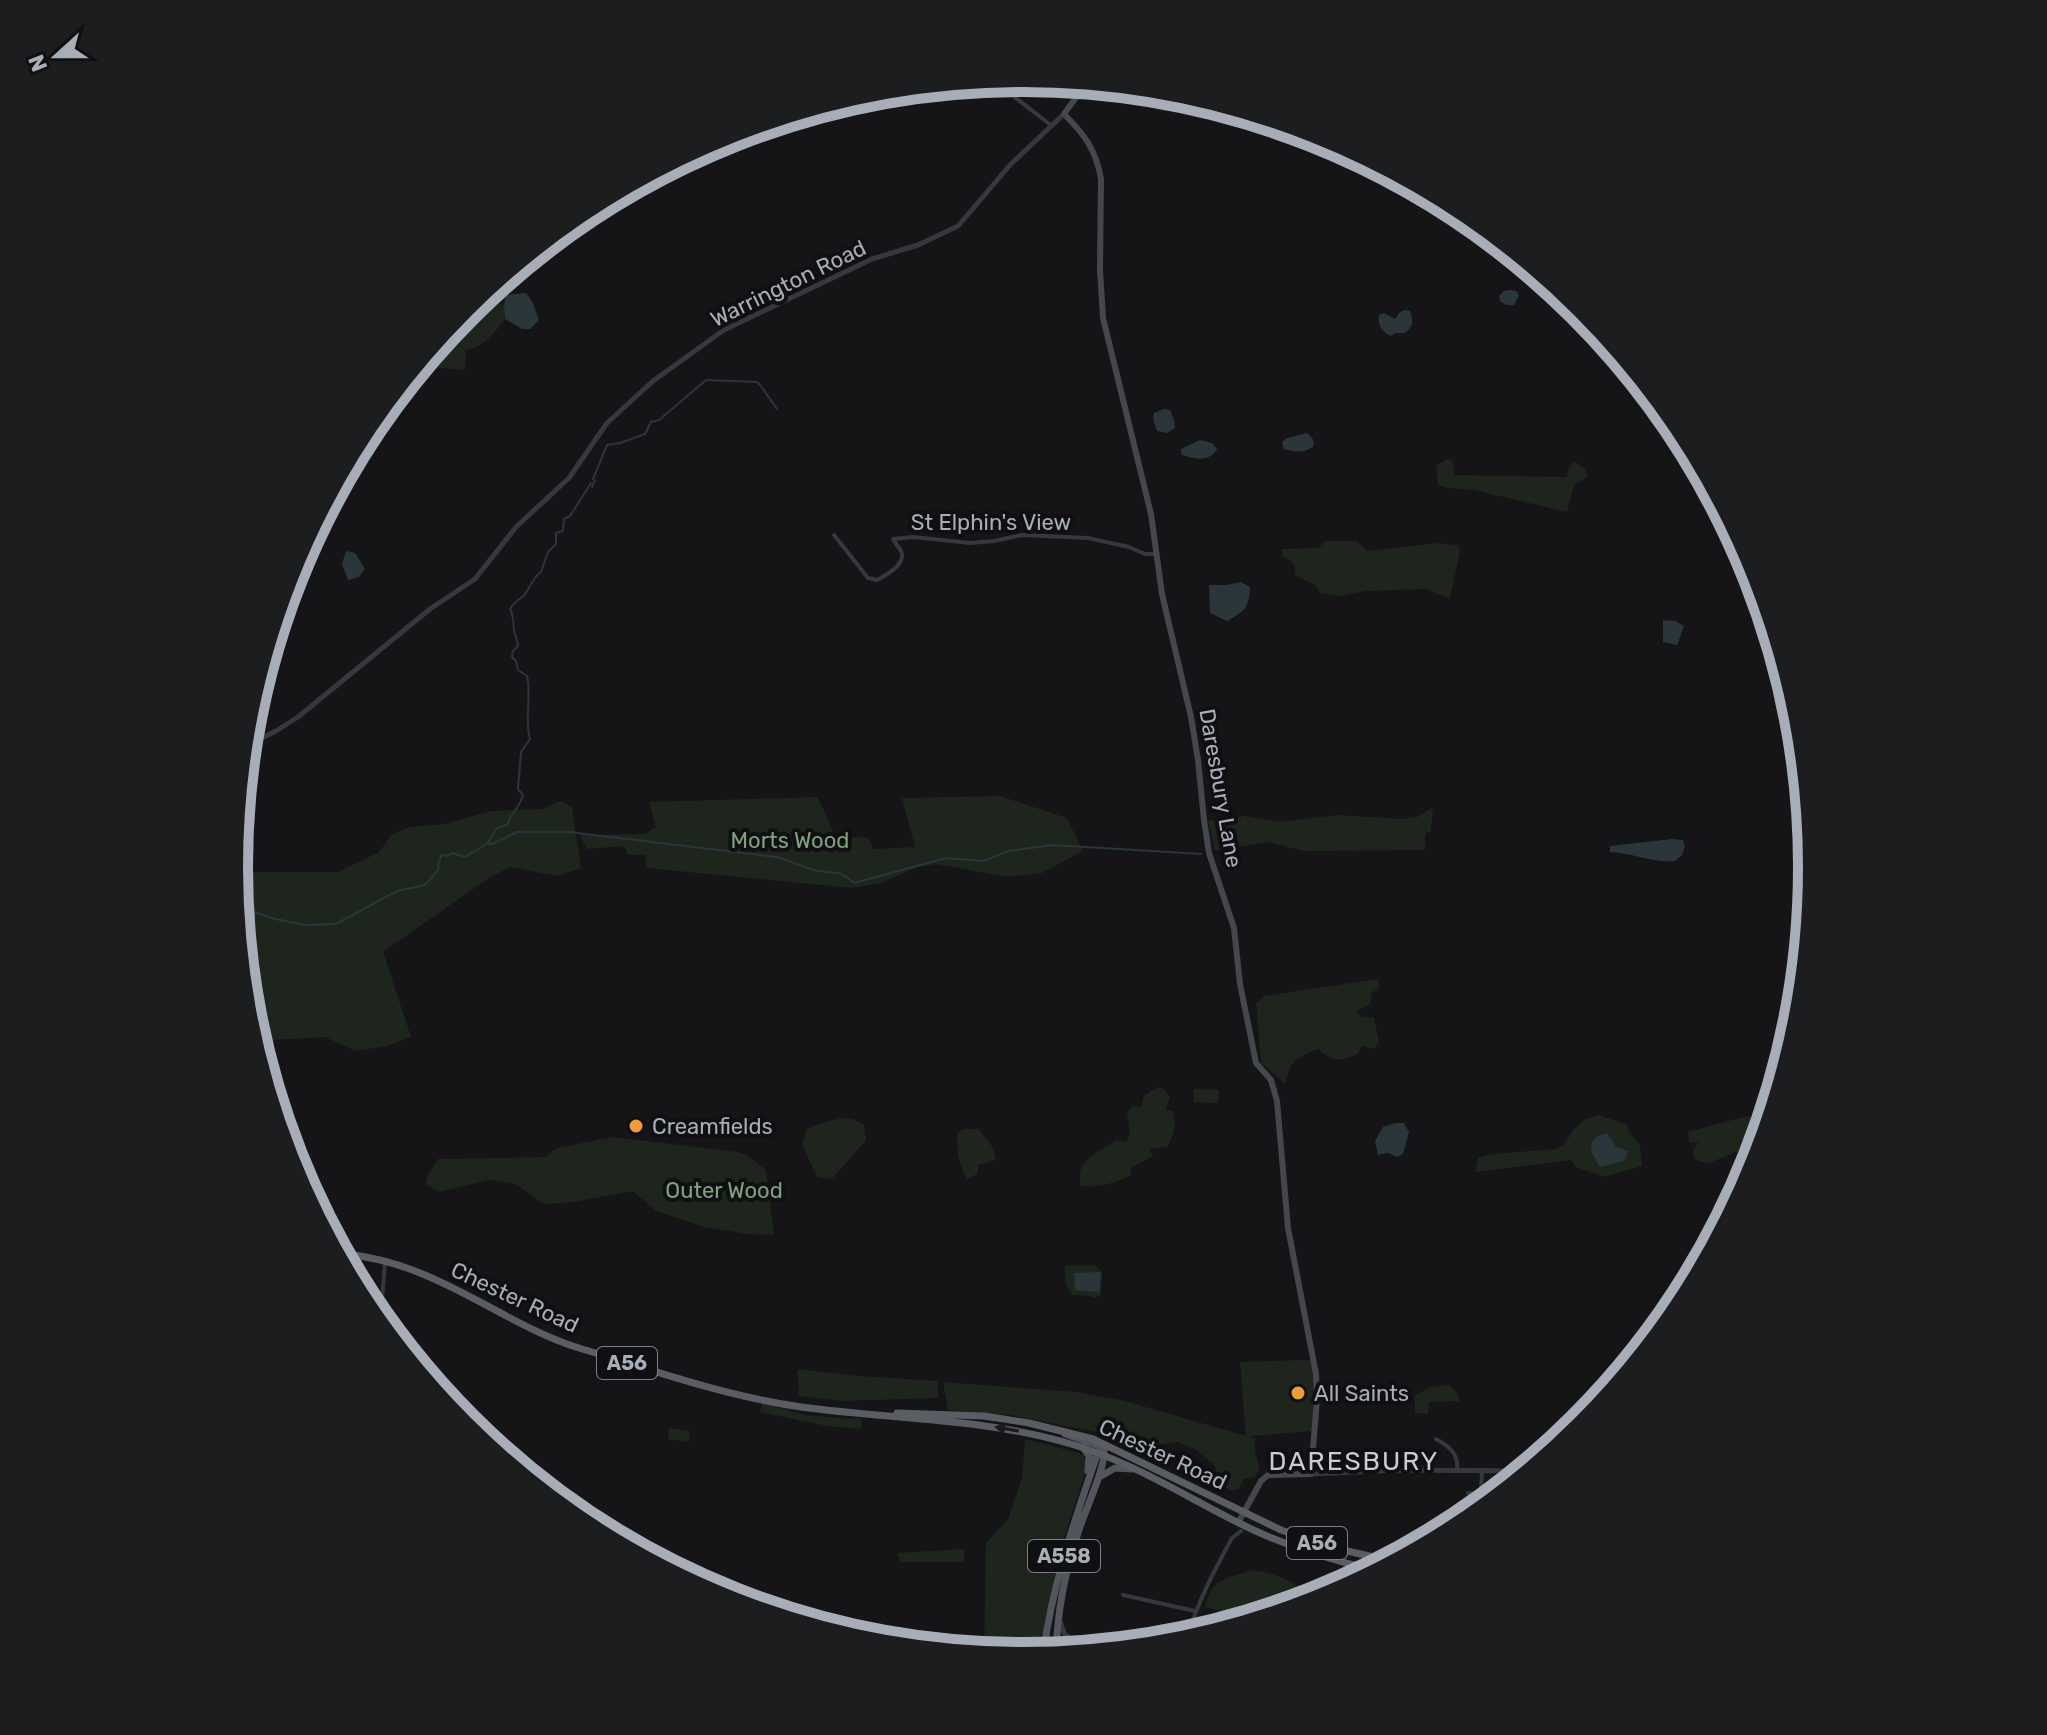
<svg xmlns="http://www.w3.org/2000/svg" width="2047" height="1735" font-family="Rubik,sans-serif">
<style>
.green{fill:#1d251d}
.water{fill:#2b363b}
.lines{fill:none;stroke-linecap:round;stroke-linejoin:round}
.stream{stroke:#2b363b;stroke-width:2}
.minor{stroke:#36383c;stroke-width:4}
.tertiary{stroke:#36383c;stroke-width:5}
.secondary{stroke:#44474c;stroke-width:6}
.primary{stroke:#52555b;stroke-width:7}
.trunk{stroke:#5a5e64;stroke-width:7}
.oneway{fill:#1b1c1e}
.poi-dot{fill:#f29c32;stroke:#101012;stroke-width:3}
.labels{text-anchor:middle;stroke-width:8;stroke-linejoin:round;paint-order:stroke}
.shield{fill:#101012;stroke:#7a7f86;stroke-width:2}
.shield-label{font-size:20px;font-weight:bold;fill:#a7aeb7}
.street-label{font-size:22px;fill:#a7aeb7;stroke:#101012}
.park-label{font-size:22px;fill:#80a27e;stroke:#101012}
.poi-label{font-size:22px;fill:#a7aeb7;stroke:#101012;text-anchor:start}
.quarter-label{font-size:26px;letter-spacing:2px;fill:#c8ccd3;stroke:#101012}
.rim{fill:none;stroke:#a7aeb7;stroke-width:10}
</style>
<rect width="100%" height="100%" fill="#151517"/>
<path class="green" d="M719,140L698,170L684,158Z
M494,302L504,305L505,319C493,334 485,347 466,350L465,370L419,366L466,309L473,303Z
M1452,459L1455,475L1567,477L1568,470L1574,461L1586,470L1588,476L1574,485L1567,512L1474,490L1447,488L1438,485L1436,466L1445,460Z
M1325,541H1357L1367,551L1438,543L1457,545L1460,550L1450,599L1426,589L1366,591L1340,596L1320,593L1315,585L1295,575V565L1289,559L1282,557V549L1319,548Z
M1000,796L1067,818L1083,851L1042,873L1008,877L936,864L918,867L881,883L852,888L647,868L645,855H628L624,846L587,849L579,835L645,834L656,827L649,802L818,797L835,836L869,838L873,849L915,847L902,798Z
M561,801L572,807L581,868L558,876L510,867L489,878L383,952L411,1037L387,1046L356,1051L325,1037L255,1041L249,1021L234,872H338L379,852L392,834L410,827L444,824L491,811L542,809Z
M1433,807L1431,831L1425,834V850L1304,851L1268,842L1215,851L1208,821L1244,816L1279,822L1337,815L1402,819L1417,817Z
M1378,979L1379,988L1370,994L1372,999L1369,1005L1357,1011L1360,1016L1374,1018L1379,1042L1374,1049L1362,1046L1358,1054C1340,1062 1333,1062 1318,1049C1296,1058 1291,1060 1285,1084L1261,1062L1256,1003L1264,996Z
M1157,1087L1164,1089L1170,1097L1166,1110L1173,1111C1177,1126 1174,1134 1167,1147L1149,1149L1153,1156L1131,1168V1175C1115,1183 1100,1188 1081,1186C1074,1159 1097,1154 1116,1140L1126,1142L1130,1132L1127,1113L1133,1106L1141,1107L1144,1096Z
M1194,1089L1219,1090L1218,1103L1193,1102Z
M1598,1115L1626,1124L1631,1134L1640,1145L1642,1166L1604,1177L1576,1167L1571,1160L1475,1172L1478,1158L1492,1154L1557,1149L1566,1142L1573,1130L1584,1120Z
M1747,1116L1758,1118L1760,1124L1752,1136L1753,1145L1709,1163L1701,1162L1694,1158L1693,1151L1698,1142L1689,1143L1688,1132Z
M842,1118L853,1119L864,1125L866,1140L832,1179L817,1177L802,1145L806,1130C819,1122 828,1122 842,1118Z
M964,1129H979L993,1148L996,1160L979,1165L977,1174L966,1180L958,1156L957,1133Z
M613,1137L738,1152L748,1156L766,1170L774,1235L747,1234L704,1227L656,1211L633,1191L575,1202L544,1204L515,1184L489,1180L439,1192L426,1184L428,1175L438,1159L545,1157L557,1148Z
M1094,1265L1102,1271L1101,1296L1091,1298V1296L1072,1295L1065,1283V1266Z
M1304,1360L1314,1361L1313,1431L1250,1436L1255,1438V1452L1260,1468L1255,1477L1244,1479L1238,1489L1231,1491L1218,1483L1215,1466L1195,1449L1177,1442L1142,1446L1122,1437L1010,1415L948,1410L943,1382L1076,1392L1125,1401L1246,1436L1240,1362Z
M797,1369L859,1376L938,1381V1398L840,1401L799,1396Z
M1449,1385L1458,1394L1460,1401L1429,1402L1428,1414L1415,1413V1395L1431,1387Z
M762,1403L805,1415L850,1419L859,1418L862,1421L861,1429L827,1426L760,1412Z
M669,1428L690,1431L689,1442L668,1439Z
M1025,1439L1079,1453L1084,1456L1087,1468L1059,1553L1042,1634L1037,1638L1036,1656L1023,1657L984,1653L986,1543L1008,1519L1022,1478Z
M964,1549V1562H900L898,1553Z
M1253,1570C1280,1575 1295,1580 1312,1601L1232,1625L1229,1613L1205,1607C1207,1601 1209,1592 1213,1587C1222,1577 1241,1574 1253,1570Z"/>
<path class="water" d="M1510,290L1516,291L1519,295L1514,305H1506L1500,301L1499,296L1504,291Z
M526,293L532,301L539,320L530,329H522L505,319L504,305L506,295Z
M1405,310L1410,311C1414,322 1413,326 1405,333H1396L1390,336C1381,330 1378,326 1379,315L1384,313L1395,319L1399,313Z
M1164,409L1170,410L1174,420L1175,428L1167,433L1157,431L1153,419L1154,413Z
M1307,433C1312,437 1315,440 1313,447C1303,453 1294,452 1284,449L1282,442L1287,438Z
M1200,440L1212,443L1217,449C1210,462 1194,460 1181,454V449Z
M346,551L355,553L365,569L359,577L348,580L342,564Z
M1241,582L1250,587C1249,608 1245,611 1227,621L1210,613L1209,585H1226Z
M1663,620L1675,621L1684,626L1677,645L1663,642Z
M1672,839L1683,840L1685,847L1682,855L1675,861C1652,863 1633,853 1610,852V846Z
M1395,1123H1404L1409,1132L1403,1154L1397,1157L1388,1153L1378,1155L1375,1141L1383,1127Z
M1607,1133L1616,1147L1628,1151L1624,1161L1600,1167L1592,1153L1591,1143L1596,1137Z
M1101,1272L1099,1292L1075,1290L1074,1273Z"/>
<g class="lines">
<path class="stream" d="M593,479L607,445L620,443L645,434L651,422L659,420L706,380L757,382L761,386L777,409
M592,487L595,480
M488,842L497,828L507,825C511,813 520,807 523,795L518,789L521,752L530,739C524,720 532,698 527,676L518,670L516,661L512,657L513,651L518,646C518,640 515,636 514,630C513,622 514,617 510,609C514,601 519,601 525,594C531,587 532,578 541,572L548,552L556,544V533L563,531L564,519L570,516L591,483
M238,908L252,911L275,919L306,925L336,924L397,891L425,885L439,869L438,864L442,855L447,856L452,853L465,857L488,843L492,844L517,832H569L776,857C791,860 805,869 819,871C838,875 837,868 854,883L946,858L984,861L1008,851L1053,845L1201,854"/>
<path class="minor" d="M988,82L1012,95L1052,126
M1193,98L1216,108L1234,110
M834,535L868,578L877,580C886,575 907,564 901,551C899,547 895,543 893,539L913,537L970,543L994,541L1022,535L1088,538L1129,547L1145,554H1156
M385,1261L382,1300L385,1328
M1436,1439C1449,1446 1459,1454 1457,1470
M1468,1493L1481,1494L1482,1470
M1481,1494L1490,1495
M1123,1595L1195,1611
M1187,1639C1197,1603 1214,1571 1232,1538L1241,1531"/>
<path class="tertiary" d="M246,746L276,731L298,717L430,609L475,579L516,527L569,478L607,423L653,381L724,330L872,259L918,245L958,226L1011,164L1064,114
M1311,1474L1398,1470L1527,1471
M1060,1621L1064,1633L1070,1639
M1054,1644L1084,1651
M1049,1654L1051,1646L1059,1640L1112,1648"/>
<path class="secondary" d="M1086,84L1064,114C1085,135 1096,150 1101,179L1100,270L1103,318L1151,514L1162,594L1191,717L1198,760L1204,820L1209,853L1234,928L1240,984L1256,1063L1271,1080L1277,1101L1288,1228L1316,1374L1317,1399L1311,1474L1268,1475L1261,1481L1238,1523"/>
<path class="primary" d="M1065,1434L1099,1446L1103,1449L1105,1448
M1083,1447L1089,1456L1088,1471
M1099,1477L1115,1468L1132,1469
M1056,1654C1057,1613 1065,1572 1078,1533C1084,1512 1105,1470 1104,1451
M1043,1655C1052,1585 1075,1519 1098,1452L1103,1449"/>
<path class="trunk" d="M339,1253C365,1256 390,1261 415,1271C471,1292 521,1330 579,1348C652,1370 725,1396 801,1407C889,1419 978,1418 1064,1442C1127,1459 1181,1494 1239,1523C1283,1545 1328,1560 1376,1570
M897,1413L984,1416L1029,1423L1093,1439L1281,1530L1329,1547L1392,1561"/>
</g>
<defs><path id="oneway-solid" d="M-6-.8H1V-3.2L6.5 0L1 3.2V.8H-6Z" transform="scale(2)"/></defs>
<use class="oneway" href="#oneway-solid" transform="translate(1007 1429) rotate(-170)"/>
<g class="poi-dot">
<circle cx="636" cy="1126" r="8"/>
<circle cx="1298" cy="1393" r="8"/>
</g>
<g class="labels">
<g class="shield">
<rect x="597" y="1347" width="60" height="32" rx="6"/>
<rect x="1287" y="1527" width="60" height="32" rx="6"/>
<rect x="1028" y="1540" width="72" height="32" rx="6"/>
</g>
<g class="shield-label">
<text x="627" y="1370">A56</text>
<text x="1317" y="1550">A56</text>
<text x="1064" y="1563">A558</text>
</g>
<g class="street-label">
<text transform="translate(788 283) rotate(-26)" y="8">Warrington Road</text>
<text x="991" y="530">St Elphin's View</text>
<text transform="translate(1221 788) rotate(80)" y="8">Daresbury Lane</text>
<text transform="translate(515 1297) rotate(25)" y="8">Chester Road</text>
<text transform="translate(1163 1454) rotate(25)" y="8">Chester Road</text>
</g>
<g class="park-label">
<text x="790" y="848">Morts Wood</text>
<text x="724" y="1198">Outer Wood</text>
</g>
<g class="poi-label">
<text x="652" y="1134">Creamfields</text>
<text x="1314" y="1401">All Saints</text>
</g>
<g class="quarter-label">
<text x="1354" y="1470">DARESBURY</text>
</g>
</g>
<path d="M0 0H2047V1735H0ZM248 867a775 775 0 1 1 1550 0a775 775 0 1 1-1550 0Z" fill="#1c1d1f" fill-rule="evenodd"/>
<path class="rim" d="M248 867a775 775 0 1 1 1550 0a775 775 0 1 1-1550 0Z"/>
<g transform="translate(56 56) rotate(249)" stroke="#101012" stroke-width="6" paint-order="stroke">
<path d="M0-6L14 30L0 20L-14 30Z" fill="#a7aeb7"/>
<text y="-12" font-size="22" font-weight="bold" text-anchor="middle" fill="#a7aeb7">N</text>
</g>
</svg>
